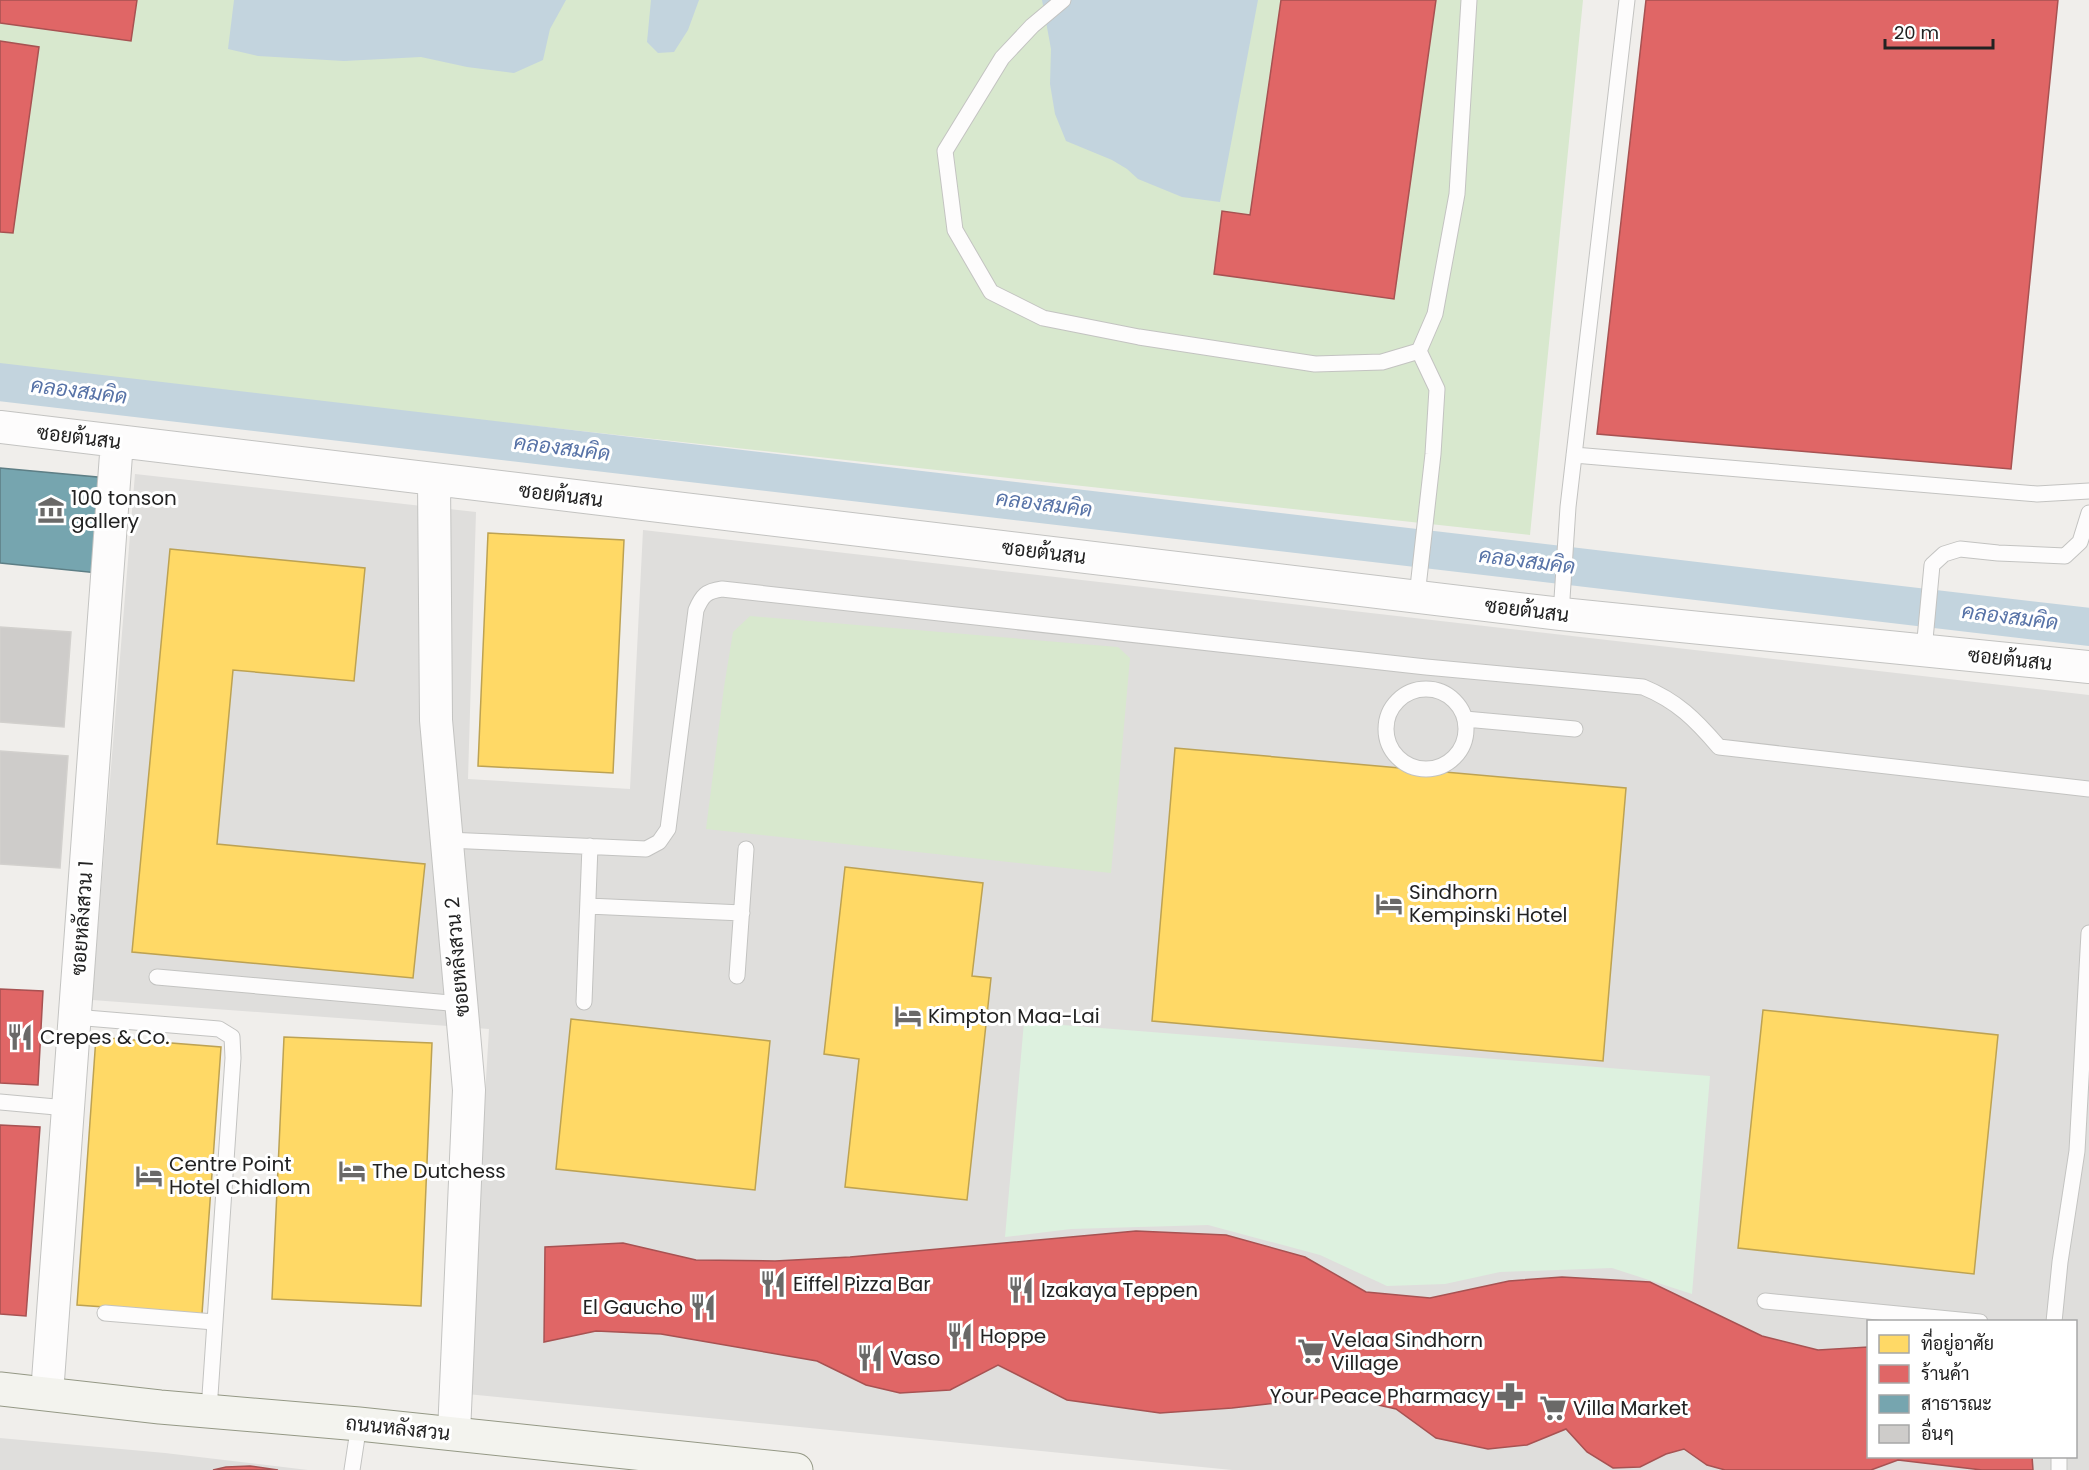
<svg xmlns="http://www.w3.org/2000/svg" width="2089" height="1470" font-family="Poppins,Sarabun,sans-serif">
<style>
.residential{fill:#dfdedc;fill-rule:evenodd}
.grass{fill:#d8e8ce}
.park{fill:#ddf1df}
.water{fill:#c3d4de}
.homes{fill:#ffd966;stroke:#bda252;stroke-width:1.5}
.shops{fill:#e06666;stroke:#a75252;stroke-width:1.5}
.public{fill:#76a5af;stroke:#5d7e85;stroke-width:1.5}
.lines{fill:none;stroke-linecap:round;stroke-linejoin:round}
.canal{stroke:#c3d4de;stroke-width:38}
.building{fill:#ceccca;stroke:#d2d0cd;stroke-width:1.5}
.lane-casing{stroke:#c3c3c1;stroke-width:17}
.street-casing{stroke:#c3c3c1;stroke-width:34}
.secondary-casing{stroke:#949885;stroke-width:35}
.lane{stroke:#fdfcfc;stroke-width:15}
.street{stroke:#fdfcfc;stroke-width:32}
.secondary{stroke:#f3f3ee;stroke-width:33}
.labels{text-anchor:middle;stroke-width:6;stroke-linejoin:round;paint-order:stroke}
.street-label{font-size:20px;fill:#222;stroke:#fff}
.poi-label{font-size:20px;fill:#222;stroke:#fff;text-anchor:start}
.water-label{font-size:21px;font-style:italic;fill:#5873a7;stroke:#fff}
</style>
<rect width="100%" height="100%" fill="#f0eeeb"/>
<path class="residential" d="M135,474L476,512L468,779L630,789L643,530L2089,695V1470H1232L467,1394L489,1029L92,1000ZM1868,1322H2076V1456H1868Z
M0,1438L165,1453L308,1470H0Z"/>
<path class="grass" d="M0,0H1583L1530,535L517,424L0,372Z
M750,616L1118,647L1130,658L1111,873L706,829L724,687L733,632Z"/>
<path class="park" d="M1024,1022L1710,1076L1692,1294L1612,1268L1500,1272L1445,1284L1387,1286L1320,1255L1208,1225L1071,1229L1005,1237Z"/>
<path class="water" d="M234,0H566L550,29L543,60L514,73L467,67L421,57L344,61L258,56L228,49Z
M651,0H699L688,30L674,52L658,53L647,42Z
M1042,0H1258L1220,202L1182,197L1138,179L1127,169L1112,160L1066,141L1055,114L1050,84L1051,49Z"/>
<path class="homes" d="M488,533L624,540L613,773L478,766Z
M170,549L365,568L354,681L233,670L217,844L425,864L413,978L132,952Z
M1175,748L1626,788L1603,1061L1152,1021Z
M845,867L983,883L972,976L991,978L967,1200L845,1187L859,1059L824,1054Z
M1763,1010L1998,1035L1974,1274L1738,1248Z
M571,1019L770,1041L755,1190L556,1169Z
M96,1037L221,1047L202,1314L77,1305Z
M284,1037L432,1043L421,1306L272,1299Z"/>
<path class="shops" d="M0,0H137L131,41L0,23Z
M1281,0H1436L1394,299L1214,274L1222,211L1250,215Z
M1646,0H2058L2011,469L1597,434Z
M0,41L39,47L13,233L0,232Z
M0,989L43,991L38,1085L0,1083Z
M0,1125L40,1127L26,1316L0,1314Z
M1136,1231L1226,1235L1305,1257L1366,1292L1430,1298L1509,1281L1562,1277L1650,1282L1762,1336L1818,1350L1868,1347V1456H2032L2033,1470H1982L1898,1460L1871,1470H1725L1707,1465L1684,1449L1666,1454L1640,1467L1613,1468L1587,1452L1566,1429L1527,1445L1488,1449L1436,1438L1396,1409L1338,1396L1232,1408L1160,1413L1067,1400L998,1365L950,1390L900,1393L866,1385L817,1361L661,1334L596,1331L544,1342L545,1247L623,1243L696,1260L775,1261L850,1257Z
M250,1466L278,1470H213L226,1467Z"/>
<path class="public" d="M0,468L108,478L98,573L0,563Z"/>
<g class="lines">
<path class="canal" d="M0,382L2089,627"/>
</g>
<path class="building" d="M0,627L71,632L64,727L0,722Z
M0,751L68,756L60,868L0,864Z"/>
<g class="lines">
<defs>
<path id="lane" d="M1063,0L1032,26L1002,58L945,151L955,230L991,292L1043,318L1139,337L1315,364L1382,362L1419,351L1435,314L1457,194L1469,0
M1574,455L2037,494L2089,491
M1417,596L1433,454L1437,389L1419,351
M1561,614L1568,507L1627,0
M1924,650L1932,565L1944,554L1960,549L1998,553L2065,556L2080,542L2089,513
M1386 729a40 40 0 1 1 80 0a40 40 0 1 1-80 0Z
M1465,719L1575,729
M447,840L646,849L659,842L668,829L696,610C702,596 706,591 722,589L1426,667L1643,687C1677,701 1695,719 1719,747L2089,789
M588,906L742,913
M737,976L746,849
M157,977L461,1004
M584,1002L590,846
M74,1017L219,1029L232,1037L233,1058L209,1410
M0,1102L67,1108
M1765,1301L1980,1322
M105,1313L214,1322
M2054,1322L2060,1262L2077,1151L2089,933
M2059,1456V1470
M352,1470L359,1424"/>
<path id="street" d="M0,427L1561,614L2089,667
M434,480L436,720L469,1090L454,1433
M47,1394L117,441"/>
<path id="secondary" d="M0,1389L160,1407L359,1424L796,1470"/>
</defs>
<use href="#lane" class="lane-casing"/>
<use href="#street" class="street-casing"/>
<use href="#secondary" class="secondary-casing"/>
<use href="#lane" class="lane"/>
<use href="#street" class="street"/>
<use href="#secondary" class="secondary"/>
</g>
<defs>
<symbol id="museum-bare" viewBox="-9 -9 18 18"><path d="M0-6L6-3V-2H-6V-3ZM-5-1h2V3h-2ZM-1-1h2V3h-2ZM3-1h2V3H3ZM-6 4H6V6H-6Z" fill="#6a6968" stroke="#fff" stroke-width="2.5" paint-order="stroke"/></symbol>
<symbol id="hotel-bare" viewBox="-9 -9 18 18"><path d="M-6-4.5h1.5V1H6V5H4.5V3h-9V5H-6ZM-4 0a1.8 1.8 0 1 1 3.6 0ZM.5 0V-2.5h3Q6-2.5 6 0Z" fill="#6a6968" stroke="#fff" stroke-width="2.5" paint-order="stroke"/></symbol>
<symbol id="restaurant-bare" viewBox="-9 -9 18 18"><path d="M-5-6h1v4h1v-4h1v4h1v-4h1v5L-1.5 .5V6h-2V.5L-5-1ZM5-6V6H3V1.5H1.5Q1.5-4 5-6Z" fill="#6a6968" stroke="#fff" stroke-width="2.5" paint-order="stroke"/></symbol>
<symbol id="supermarket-bare" viewBox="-9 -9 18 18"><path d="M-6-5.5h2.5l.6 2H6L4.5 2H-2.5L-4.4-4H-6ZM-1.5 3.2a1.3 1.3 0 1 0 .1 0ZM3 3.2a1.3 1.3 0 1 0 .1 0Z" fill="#6a6968" stroke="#fff" stroke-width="2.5" paint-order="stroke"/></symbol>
<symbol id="pharmacy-bare" viewBox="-9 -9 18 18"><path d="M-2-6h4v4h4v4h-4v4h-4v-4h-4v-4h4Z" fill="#6a6968" stroke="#fff" stroke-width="2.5" paint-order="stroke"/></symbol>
</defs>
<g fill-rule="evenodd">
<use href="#museum-bare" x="32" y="491" width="38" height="38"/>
<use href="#hotel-bare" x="1370" y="885" width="38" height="38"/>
<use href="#hotel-bare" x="889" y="997" width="38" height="38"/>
<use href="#restaurant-bare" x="1" y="1018" width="38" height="38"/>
<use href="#hotel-bare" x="333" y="1152" width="38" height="38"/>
<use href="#hotel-bare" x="130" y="1157" width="38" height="38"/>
<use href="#restaurant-bare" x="754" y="1265" width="38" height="38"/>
<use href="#restaurant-bare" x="1002" y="1271" width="38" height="38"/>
<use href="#restaurant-bare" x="684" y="1288" width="38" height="38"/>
<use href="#restaurant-bare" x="941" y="1317" width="38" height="38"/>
<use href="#supermarket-bare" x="1292" y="1332" width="38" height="38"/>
<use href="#restaurant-bare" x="851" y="1339" width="38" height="38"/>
<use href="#pharmacy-bare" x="1491" y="1377" width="38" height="38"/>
<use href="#supermarket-bare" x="1534" y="1389" width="38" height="38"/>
</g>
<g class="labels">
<g class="street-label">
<text transform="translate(79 437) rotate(7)" y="7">ซอยต้นสน</text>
<text transform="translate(561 495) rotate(7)" y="7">ซอยต้นสน</text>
<text transform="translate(1044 552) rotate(7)" y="7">ซอยต้นสน</text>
<text transform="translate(1527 610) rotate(7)" y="7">ซอยต้นสน</text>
<text transform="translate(2010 659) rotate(6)" y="7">ซอยต้นสน</text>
<text transform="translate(82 918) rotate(-86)" y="7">ซอยหลังสวน 1</text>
<text transform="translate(457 957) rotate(-95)" y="7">ซอยหลังสวน 2</text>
<text transform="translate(398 1428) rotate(6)" y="7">ถนนหลังสวน</text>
</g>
<g class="poi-label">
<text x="71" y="505">100 tonson<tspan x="71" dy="23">gallery</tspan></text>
<text x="1409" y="899">Sindhorn<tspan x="1409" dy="23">Kempinski Hotel</tspan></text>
<text x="928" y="1023">Kimpton Maa-Lai</text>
<text x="40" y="1044">Crepes &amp; Co.</text>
<text x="169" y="1171">Centre Point<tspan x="169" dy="23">Hotel Chidlom</tspan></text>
<text x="372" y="1178">The Dutchess</text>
<text x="793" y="1291">Eiffel Pizza Bar</text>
<text x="1041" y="1297">Izakaya Teppen</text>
<text x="683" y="1314" text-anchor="end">El Gaucho</text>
<text x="980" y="1343">Hoppe</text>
<text x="1331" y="1347">Velaa Sindhorn<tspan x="1331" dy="23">Village</tspan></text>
<text x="890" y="1365">Vaso</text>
<text x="1490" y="1403" text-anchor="end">Your Peace Pharmacy</text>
<text x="1573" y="1415">Villa Market</text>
</g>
<g class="water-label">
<text transform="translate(79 391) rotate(7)" y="7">คลองสมคิด</text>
<text transform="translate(562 448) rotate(7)" y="7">คลองสมคิด</text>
<text transform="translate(1044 504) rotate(7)" y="7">คลองสมคิด</text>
<text transform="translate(1527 561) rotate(7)" y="7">คลองสมคิด</text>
<text transform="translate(2010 617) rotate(7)" y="7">คลองสมคิด</text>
</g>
</g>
<rect x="1867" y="1320" width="210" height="138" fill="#ffffff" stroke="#a7a7a7" stroke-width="1.5"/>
<rect x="1879" y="1335" width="30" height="18" fill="#ffd966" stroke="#a7a7a7" stroke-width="1.5"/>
<text x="1921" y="1350" font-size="18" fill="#222222">ที่อยู่อาศัย</text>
<rect x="1879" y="1365" width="30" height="18" fill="#e06666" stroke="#a7a7a7" stroke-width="1.5"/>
<text x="1921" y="1380" font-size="18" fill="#222222">ร้านค้า</text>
<rect x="1879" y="1395" width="30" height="18" fill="#76a5af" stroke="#a7a7a7" stroke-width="1.5"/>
<text x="1921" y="1410" font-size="18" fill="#222222">สาธารณะ</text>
<rect x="1879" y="1425" width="30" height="18" fill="#ceccca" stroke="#a7a7a7" stroke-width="1.5"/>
<text x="1921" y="1440" font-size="18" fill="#222222">อื่นๆ</text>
<path d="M1885 39v9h108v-9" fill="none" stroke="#222222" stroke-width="3"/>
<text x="1894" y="39" font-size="18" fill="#222222" stroke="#ffffff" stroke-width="4.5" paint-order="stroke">20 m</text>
</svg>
